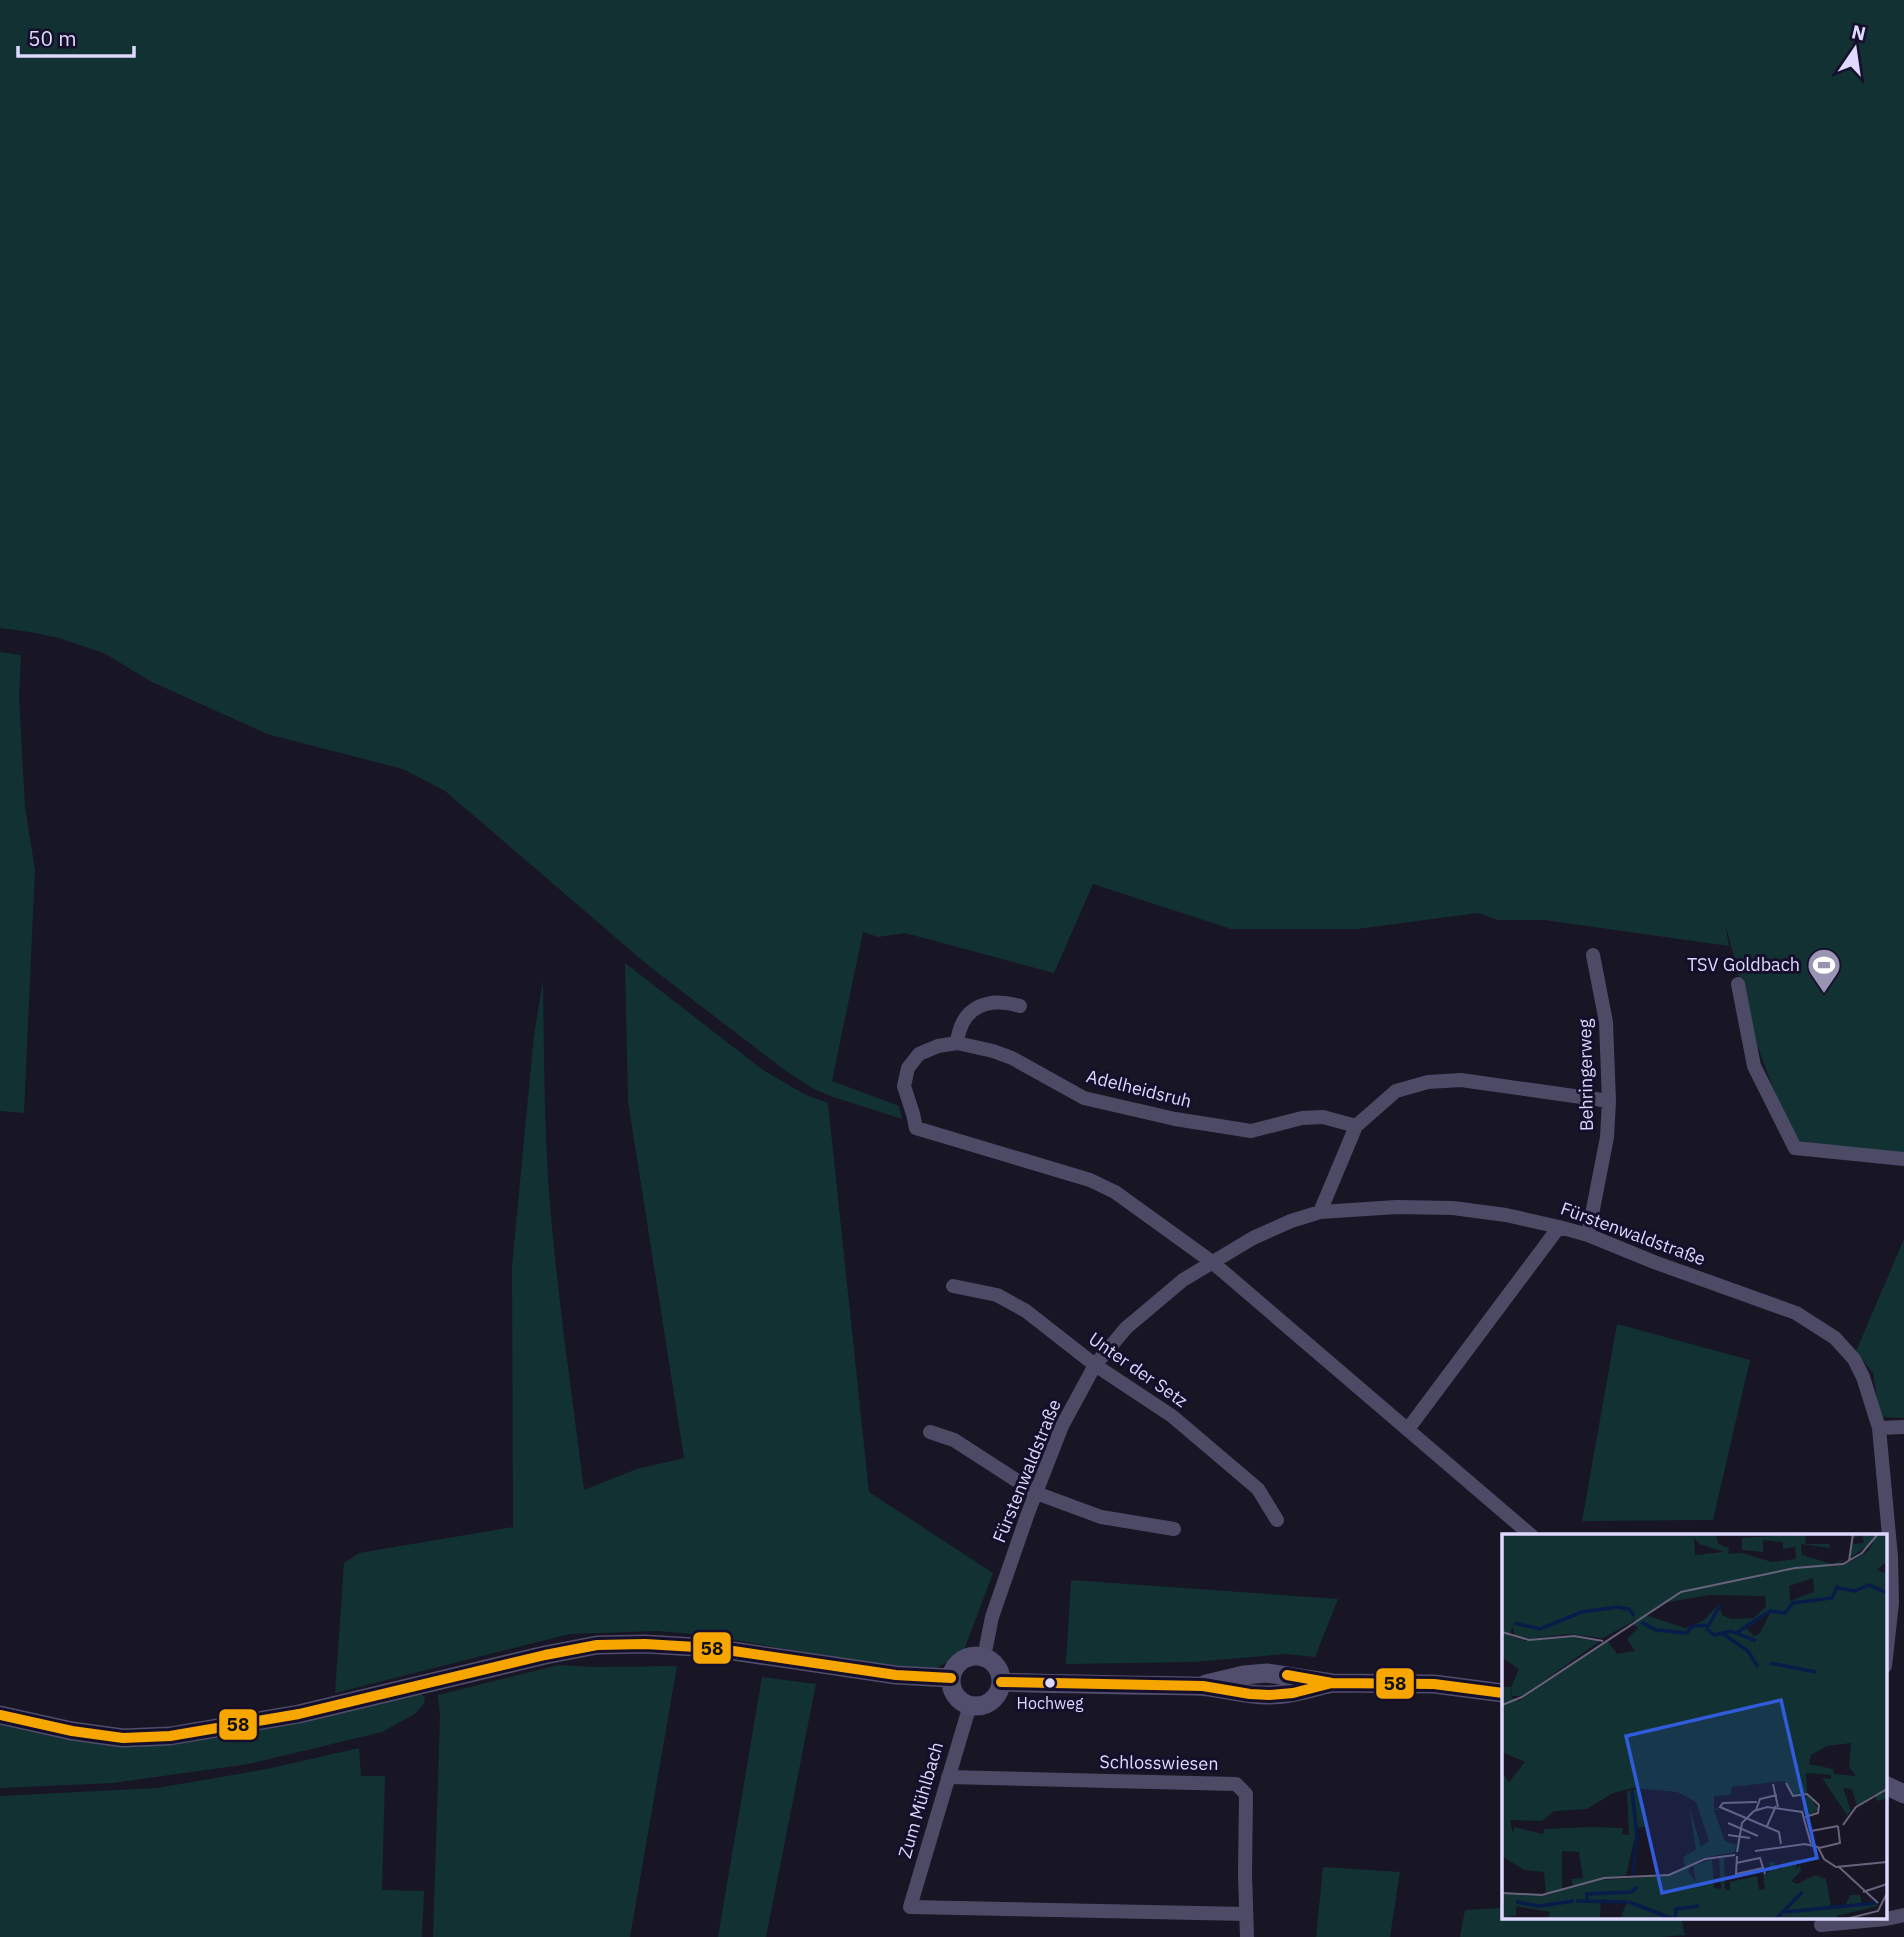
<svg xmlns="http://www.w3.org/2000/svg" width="1904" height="1937" font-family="'IBM Plex Sans',sans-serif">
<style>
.green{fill:#123133}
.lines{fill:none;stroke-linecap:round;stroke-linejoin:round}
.street{stroke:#4d4a66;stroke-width:14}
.secondary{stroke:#514d6c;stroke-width:19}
.bus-1-casing{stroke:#150f2b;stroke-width:16}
.bus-1{stroke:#f7a600;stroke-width:10}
.bus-dot{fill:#dfd9ff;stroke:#150f2b;stroke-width:2.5}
.labels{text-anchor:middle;stroke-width:6;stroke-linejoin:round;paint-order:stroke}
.bus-label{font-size:16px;fill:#dfd9ff;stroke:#150f2b}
.poi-label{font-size:18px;fill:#dfd9ff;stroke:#150f2b;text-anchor:end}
.street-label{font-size:18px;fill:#dfd9ff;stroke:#150f2b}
.inset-river{fill:none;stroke:#091b48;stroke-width:3.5}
.inset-road{fill:none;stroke:#68637c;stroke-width:2}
.view{fill:#305cdc;fill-opacity:0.15;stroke:#305cdc;stroke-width:3.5}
.inset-edge{fill:none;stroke:#dfd9ff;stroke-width:3.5}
.line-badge{stroke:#150f2b;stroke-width:2.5}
.pale-badge-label{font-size:19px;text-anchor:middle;font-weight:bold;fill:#111}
</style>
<rect width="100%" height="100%" fill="#181525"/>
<path class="green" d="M0,0H1904V1155L1801,1145L1780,1107L1757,1045L1725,923L1729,946L1544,920H1498L1478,913L1357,929H1231L1093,884L1054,973L905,933L878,937L863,932L832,1081L899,1106L902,1119L830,1096L814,1089L786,1071L650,967L445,791L403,769L267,734L150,681L104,653L59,638L30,632L0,628Z
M0,652L21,655L19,696L25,807L35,870L24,1113L0,1111Z
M625,963L763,1070L806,1095L828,1103L869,1492L993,1573L963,1653L937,1668L919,1669L807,1653L713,1636L658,1631L570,1634L335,1693L344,1563L359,1553L513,1527L512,1266L534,1035L543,980C544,1046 544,1112 548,1177C555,1282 571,1386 584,1490L637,1469L684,1458L628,1101Z
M1904,1239V1418H1902L1883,1417L1879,1411L1873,1373L1856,1351Z
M1617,1324L1750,1360L1713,1520L1582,1521Z
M1071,1580L1338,1599L1315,1657L1285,1654L1193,1662L1066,1664Z
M558,1665L594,1667L677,1666L630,1937H433L440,1716L438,1695Z
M762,1677L816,1684L766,1937H718Z
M419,1693L425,1697L424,1703L415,1714L382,1732L249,1764L113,1783L0,1788V1725L116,1745Z
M359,1748L361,1776H385L382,1890L424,1891L422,1937H0V1796L157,1788L267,1769Z
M1323,1867L1400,1872L1390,1937H1316Z
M1503,1908V1918H1681L1685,1935L1661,1937H1460L1465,1910Z"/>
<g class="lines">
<path class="street" d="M1738,984L1754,1066L1795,1148L1904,1159
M957,1043C961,1007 987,996 1020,1006
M1356,1126L1323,1117L1302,1118L1251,1131L1175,1119L1084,1098L1012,1058L993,1051L957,1043L938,1046L919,1054L908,1068L904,1086L913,1114L916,1128L1090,1180L1115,1192L1212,1262L1532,1536
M1320,1212L1356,1126L1396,1091L1428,1082L1461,1080L1609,1101
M1588,1235L1607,1137L1609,1101L1606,1022L1593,955
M953,1286L997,1295L1026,1311L1095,1365L1172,1416L1258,1489L1277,1520
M1879,1428L1904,1427
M1408,1429L1559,1227
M930,1432L954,1440L1036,1493L1101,1517L1174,1529
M984,1657L992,1617L1028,1513L1062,1426L1095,1365L1126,1328L1183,1280L1253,1238L1291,1221L1320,1212L1397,1207L1453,1208L1506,1215L1559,1227L1588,1235L1654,1262L1796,1313L1835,1338L1854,1359L1863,1377L1879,1428L1891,1557L1892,1603L1885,1666
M970,1705L910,1907L1246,1914
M948,1777L1236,1784L1246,1794L1245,1874L1247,1937
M1821,1925L1886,1919L1904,1915"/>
<path class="secondary" d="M951 1681a25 25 0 1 1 50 0a25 25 0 1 1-50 0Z
M1001,1682C1066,1684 1130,1685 1194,1686C1219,1686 1244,1696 1269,1695C1290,1695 1311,1688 1332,1683
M1206,1684L1244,1675L1267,1673L1332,1683L1434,1684L1503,1693
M0,1715L72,1731L123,1738L170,1736L299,1714L545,1655L597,1645L645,1644L713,1648L896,1675L951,1678
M1885,1785L1904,1794"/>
<defs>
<path id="bus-1" d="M1287,1675L1332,1683L1434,1684L1503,1693
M1001,1682L1203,1686L1250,1694L1269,1695L1293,1693L1332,1683
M0,1715L72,1731L123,1738L170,1736L299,1714L545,1655L597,1645L645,1644L713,1648L896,1675L951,1678"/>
</defs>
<use href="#bus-1" class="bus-1-casing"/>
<use href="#bus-1" class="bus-1"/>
</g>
<defs>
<symbol id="stadium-pin" viewBox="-11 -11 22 30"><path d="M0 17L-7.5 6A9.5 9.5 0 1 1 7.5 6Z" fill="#9994b3" stroke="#150f2b"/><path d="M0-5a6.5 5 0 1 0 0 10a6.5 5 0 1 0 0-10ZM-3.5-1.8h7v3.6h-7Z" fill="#fff"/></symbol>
</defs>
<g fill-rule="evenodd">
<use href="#stadium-pin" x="1805" y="946" width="38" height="52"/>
</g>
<circle class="bus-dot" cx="1050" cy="1683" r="6"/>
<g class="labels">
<g class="bus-label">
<text x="1050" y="1709">Hochweg</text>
</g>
<g class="poi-label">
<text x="1800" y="971">TSV Goldbach</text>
</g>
<g class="street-label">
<text transform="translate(1586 1075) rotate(-91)" y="6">Behringerweg</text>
<text transform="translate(1139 1089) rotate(14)" y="6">Adelheidsruh</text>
<text transform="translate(1633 1234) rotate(20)" y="6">Fürstenwaldstraße</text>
<text transform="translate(1138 1370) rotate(35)" y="6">Unter der Setz</text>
<text transform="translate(1027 1471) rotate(-68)" y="6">Fürstenwaldstraße</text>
<text transform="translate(1159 1763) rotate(1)" y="6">Schlosswiesen</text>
<text transform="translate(921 1800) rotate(-74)" y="6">Zum Mühlbach</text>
</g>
</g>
<g transform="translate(1502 1534)">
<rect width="385" height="385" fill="#181525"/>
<path d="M0,0H214L216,10L227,14L226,20L240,19L270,28L294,25L293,13L281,15V8L261,6V18L240,16V4L303,0L304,10H327L328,14L299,10L300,21L330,30L345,24L330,33L348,28L366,17L372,7L348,24L350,10L362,9L360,1L349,5L350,0H385V27L375,36L385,40V264L375,267L373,260L355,272L350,255L341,254L349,277L345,281L320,244L329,245V241L304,239L305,260L317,276L304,282L300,277L305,260L292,261L282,247L230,253L228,261L212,262V274L218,276H212L223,307L234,311L233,318L201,324L183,333L181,323L194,316L187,272L199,312L207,307L194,268L175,258L130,254L111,259L85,275L52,277L40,287L8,286L11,300L12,293L41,300L42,295L90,293L121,294L120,300L127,301L125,257L138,255L147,292L135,294L124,341L71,352L69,345L81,344L77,318L60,317V356L44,360L42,338L22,336L0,322V238L7,248L23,228L0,218V153H8L10,164L17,167L105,106L115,120L133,117L125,105L136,94L130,90L135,85L101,104L67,100L26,105L13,102L10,92L8,102L23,107L73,103L97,108L20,162H10L9,153L17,135L2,125L0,129ZM192,4L198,10L222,18L193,21ZM311,44L312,58L288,67L287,52ZM208,61L263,62L264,72L252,84L229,85L220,81L217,70L201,87L183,94L144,81L160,69ZM268,79L258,99L252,102L244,94L248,88ZM349,209L347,233L354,242L332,240L331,235L307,230L309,221L325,212ZM217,324H222L223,356H228V348L255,342L257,356L263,355L261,340L268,338L267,329L273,328L274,335H279V330L296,325L294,336L298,331L299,337L289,347L295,350L313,341L324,345L329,373L342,374L348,361H358L360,370L373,368L376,372L334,382L340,385H173L151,375L128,368L170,385H118L125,368L99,365L98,385H45L48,378L14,372V381L0,385V359L46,361L87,347L159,342L190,332L186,337L194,348L191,332L210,325L212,354L219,355Z" fill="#123133" fill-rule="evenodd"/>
<path class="inset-river" d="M335,54L353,57L367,51L385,59M139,88L154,96L185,99L190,92L207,91L218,71M12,89L38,95L80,78L115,73L127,75L132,82M204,94L212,101L229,97L254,107M220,99L246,117L256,133M234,99L268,77L283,79L291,69L330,64L336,51M268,129L314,138M130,257L135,302L131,341M85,366V360L129,358L135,353M74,367L126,368M14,368L37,372L72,367M127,368L171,385M283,378L374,369M173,385L174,375L197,372M274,385L300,358"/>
<path class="inset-road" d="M347,27L351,0M0,98L27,106L72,102L101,107M0,171L20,163L179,58L293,34L341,30L360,19L376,0M284,249L291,262L305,260L317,271L316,279L303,283M271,250L276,273M255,268L221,269L218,273L277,298L279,310M254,276L258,265L275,261M226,289L256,302M341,291L354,273L385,255M265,292L274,272M309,297L336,292M226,301L248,304M317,314L338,309L336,292M253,317L303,310L316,313L322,325L334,333L385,328M235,318L240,289L252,277L265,273L300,278L309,310M235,322L234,340L261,334M234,329L258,324L263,340M337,333L376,369M361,358L385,350M0,359L40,361L102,344L167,341L203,325L233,321M344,385L376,377L385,359"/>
<path class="view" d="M279,166L315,324L160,359L124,202Z"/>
<rect width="385" height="385" class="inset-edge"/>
</g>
<g class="line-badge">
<rect x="692" y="1631" width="40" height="34" rx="7" fill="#f7a600"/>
<rect x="1375" y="1667" width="40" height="33" rx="7" fill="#f7a600"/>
<rect x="218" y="1708" width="40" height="33" rx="7" fill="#f7a600"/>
</g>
<g class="pale-badge-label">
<text x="712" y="1655">58</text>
<text x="1395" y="1690">58</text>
<text x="238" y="1731">58</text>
</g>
<g transform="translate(1855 49) rotate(13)" stroke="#150f2b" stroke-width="5" paint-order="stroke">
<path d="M0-5L12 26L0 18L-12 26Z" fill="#dfd9ff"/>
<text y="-10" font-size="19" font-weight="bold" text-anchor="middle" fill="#dfd9ff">N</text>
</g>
<path d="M18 46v10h116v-10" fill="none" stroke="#dfd9ff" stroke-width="3.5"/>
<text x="28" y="46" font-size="21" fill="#dfd9ff" stroke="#150f2b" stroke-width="5" paint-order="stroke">50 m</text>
</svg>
